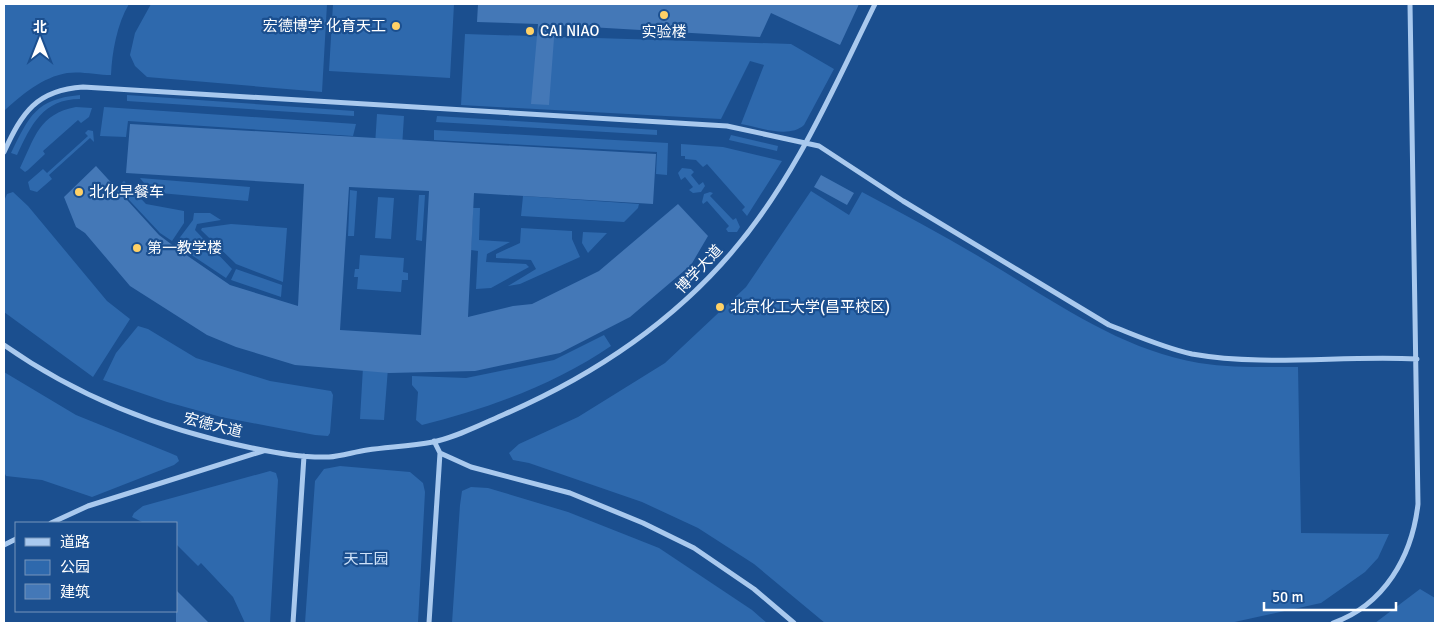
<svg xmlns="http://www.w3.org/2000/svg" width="1439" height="627" font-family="Signika,'Noto Sans SC',sans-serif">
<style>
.green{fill:#2e69ad}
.building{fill:#4478b7;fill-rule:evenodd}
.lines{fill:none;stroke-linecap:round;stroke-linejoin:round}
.minor{stroke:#a9c9ee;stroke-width:5}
.poi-dot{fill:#ffd166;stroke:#1b4f8f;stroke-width:2}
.labels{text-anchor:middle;stroke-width:4.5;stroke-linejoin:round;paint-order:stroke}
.poi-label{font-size:15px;fill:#fff;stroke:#1b4f8f;text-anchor:start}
.street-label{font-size:15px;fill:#fff;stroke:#1b4f8f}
.park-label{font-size:15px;fill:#cfe3fa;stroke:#1b4f8f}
</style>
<rect width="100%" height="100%" fill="#1b4f8f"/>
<path class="green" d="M4,4H129C117,24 112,52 111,75C98,75 81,71 67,73C43,77 21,95 4,111Z
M151,4H327L322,92L147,77L135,66L130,55L135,33Z
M333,4H454L450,78L329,71Z
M465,34L791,44L834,69L804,125C789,139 759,127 741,124L764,65L750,61L721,119L461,105Z
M80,95V99C43,99 31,125 17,155L11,153C29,116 36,99 80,95Z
M127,95L354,111V116L127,101Z
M76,107L92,108L89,117L81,123L78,120L43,151L45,154L28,170L25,172L20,168C35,137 39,114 76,107Z
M104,107L356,124L353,136L128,121L126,137L100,136Z
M377,114L404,116L400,179L373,177Z
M437,116L657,130V135L436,122Z
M88,130L93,131L94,142L90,138L49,175L52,179L37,192L30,190L28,182L43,169L47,173L88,136L85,133Z
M434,130L668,143L667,175L656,174L657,152L434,140Z
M731,135L778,146L777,151L729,140Z
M681,144L723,147L782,161L747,216L742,210L745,207L707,164L703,167L696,160L685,159V156H681Z
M682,168L691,169L694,172L691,175L699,185L703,182L705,186L701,192L693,193L689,190L693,187L685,177L681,180L678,173Z
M140,178L250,187L248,201L160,193L148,188Z
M124,181L146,204L184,211V223L172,241L160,233L117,187Z
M350,190L357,191L354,236H348Z
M811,191L849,215L862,192C905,215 947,237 988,262C1055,302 1121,350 1199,363C1232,368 1265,367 1298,367L1301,533L1389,534L1378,558L1365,572L1321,603L1230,623H825L754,564L698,528L642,502L529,463L513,460L509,453L519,444L578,417L665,363L746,287Z
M13,192L28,206L107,301L130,319L93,377L4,312V201L7,194Z
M710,192L713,193L710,196L733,220L736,218L740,227L737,232H728L726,229L729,226L707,201L703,204L702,202L704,194Z
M419,195H425L422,241L416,240Z
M523,196L639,204L638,208L624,222L521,216Z
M378,197L394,198L391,239L375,238Z
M473,208H480L479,240L510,242L487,254L486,262L526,264L529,267L491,288L476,289L478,251L471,250Z
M194,213H210L221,220L197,224L195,230L232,269L226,278L175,244L193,220Z
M231,224L287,228L283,282L236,264L201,230L202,228Z
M521,228L572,231V239L580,257L520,284L508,286L536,269L531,260L496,258V254L520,243Z
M583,232L607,233L588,253L582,243Z
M360,255L404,258L403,272L408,273V280H402L401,292L357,289L358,277H354L355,269H359Z
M236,269L282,285L281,297L231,280Z
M138,326L148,329L196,358L270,381L331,391L333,395L330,433L328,436L315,435L221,417L167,402L103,380L116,353Z
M604,335L611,346C556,384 487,409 422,425L416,420L418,392L412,385V376L466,378L554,360Z
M363,367L388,368L384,420L360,419Z
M4,372L76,415L170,453L177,456L179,461L174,465L92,497L42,480L6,476L4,472Z
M340,466L410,472L423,483L425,492L418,623H305L315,481L324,469Z
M270,471L276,473L278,480L270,623H245L233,597L201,563L198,566L176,544V523H144L132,517L134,513L143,506Z
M471,487L488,488L568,512L659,548L752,610L767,623H452L460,505L462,491Z
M1420,589L1435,598V623H1375Z"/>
<path class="building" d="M478,4H859L840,45L771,13L760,37L555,25L549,105L531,104L538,24L477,22Z
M130,124L656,154L653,204L474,193L468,317L513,306L532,304L599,271L678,204L708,236L691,265L630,317L560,353L475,371L389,373L295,365L236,347L207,335L130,286L85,233L76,227L64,197L96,166L159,235L179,250L230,285L298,306L304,184L126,173ZM349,187L429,191L421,335L340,330Z
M821,175L854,193L847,205L814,187Z
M176,590L209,623H176Z"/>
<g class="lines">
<path class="minor" d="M4,152C22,113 36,90 83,87L727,126L819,146L903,201L1109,325C1135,335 1164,348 1192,354C1266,367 1342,355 1417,359
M4,345C78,397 163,430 252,448C277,453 303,458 329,457C341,456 354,452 367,450C389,447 411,446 433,442C457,437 482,424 505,414C592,376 670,325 732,252C795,179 833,89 875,4
M440,453L471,467L570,493L643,523L694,548L754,589L794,623
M51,523L88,506L263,451
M4,545L16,539
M293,623L304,456
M429,623L440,453L434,441
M1333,623C1384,605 1412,557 1418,504L1410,4"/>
</g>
<g class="poi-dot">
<circle cx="664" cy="15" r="5"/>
<circle cx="396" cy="26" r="5"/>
<circle cx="530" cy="31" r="5"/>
<circle cx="79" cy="192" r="5"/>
<circle cx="137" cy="248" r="5"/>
<circle cx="720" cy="307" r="5"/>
</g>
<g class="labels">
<g class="poi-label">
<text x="386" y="31" text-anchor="end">宏德博学 化育天工</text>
<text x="540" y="36">CAI NIAO</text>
<text x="664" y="37" text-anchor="middle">实验楼</text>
<text x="89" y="197">北化早餐车</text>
<text x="147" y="253">第一教学楼</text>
<text x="730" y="312">北京化工大学(昌平校区)</text>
</g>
<g class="street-label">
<text transform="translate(699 269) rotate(-47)" y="5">博学大道</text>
<text transform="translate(213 425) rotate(14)" y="5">宏德大道</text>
</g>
<g class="park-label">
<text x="366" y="564">天工园</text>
</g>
</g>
<rect width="1439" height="627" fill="none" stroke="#ffffff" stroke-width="10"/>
<rect x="15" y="522" width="162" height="90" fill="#1b4f8f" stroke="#7695bc"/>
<rect x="25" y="538" width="25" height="8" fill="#a9c9ee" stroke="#7695bc"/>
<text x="60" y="547" font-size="15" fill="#ffffff">道路</text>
<rect x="25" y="560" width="25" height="15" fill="#2e69ad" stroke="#7695bc"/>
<text x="60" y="572" font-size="15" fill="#ffffff">公园</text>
<rect x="25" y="584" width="25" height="15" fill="#4478b7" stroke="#7695bc"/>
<text x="60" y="597" font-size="15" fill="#ffffff">建筑</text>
<g transform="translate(40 40)" stroke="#1b4f8f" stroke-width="4" paint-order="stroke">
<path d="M0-4L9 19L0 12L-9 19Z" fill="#ffffff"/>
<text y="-8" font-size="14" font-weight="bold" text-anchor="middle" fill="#ffffff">北</text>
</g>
<path d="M1264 602v8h132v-8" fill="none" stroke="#ffffff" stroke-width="2.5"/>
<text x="1272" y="602" font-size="15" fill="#ffffff" stroke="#1b4f8f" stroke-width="4" paint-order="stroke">50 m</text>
</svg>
